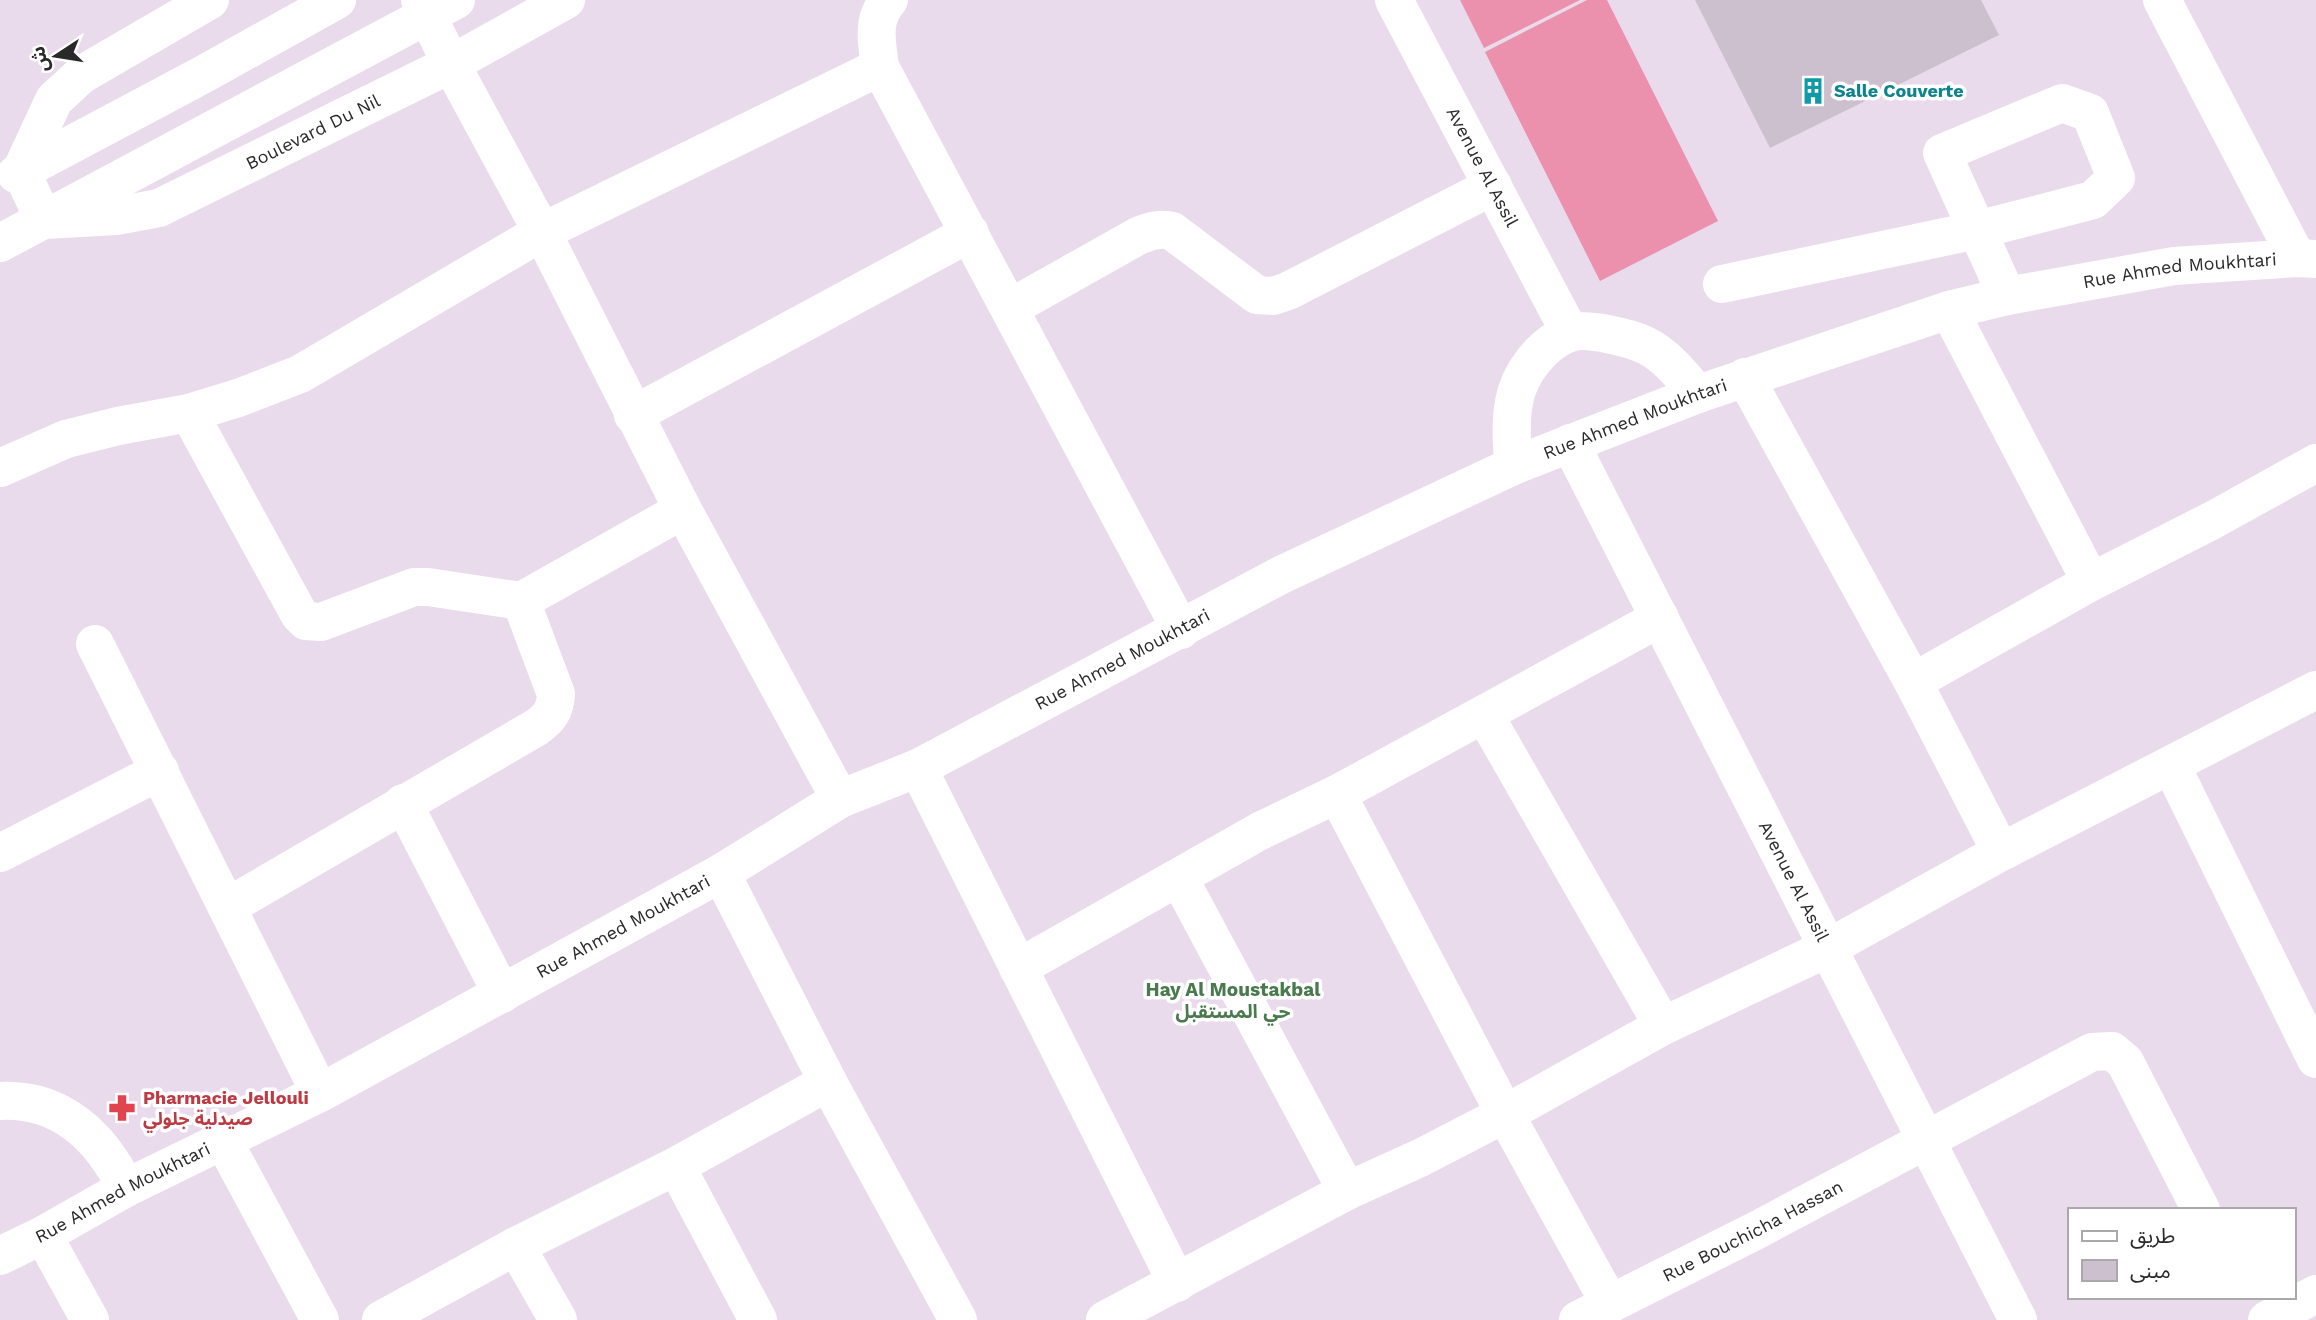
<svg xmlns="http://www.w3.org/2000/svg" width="2316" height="1320" font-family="'Work Sans','Noto Sans Arabic',sans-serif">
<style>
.pitch{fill:#eb91ae}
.building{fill:#ccbfce}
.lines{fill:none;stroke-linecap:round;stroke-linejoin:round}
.minor{stroke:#fff;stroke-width:38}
.labels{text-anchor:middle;stroke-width:7;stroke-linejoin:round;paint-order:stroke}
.culture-label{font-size:18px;font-weight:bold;fill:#0d838f;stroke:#fff;text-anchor:start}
.street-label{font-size:18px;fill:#292929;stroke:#fff}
.health-label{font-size:18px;font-weight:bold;fill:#be3a42;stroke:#fff;text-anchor:start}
.neighbourhood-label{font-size:19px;font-weight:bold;fill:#497a4d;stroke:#fff}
</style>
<rect width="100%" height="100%" fill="#e9dbec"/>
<path class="pitch" d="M1460,0H1580L1484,48Z
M1587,0H1607L1718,221L1600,281L1485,52Z"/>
<path class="building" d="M1695,0H1981L1999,35L1770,148Z"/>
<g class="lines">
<g class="minor">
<path id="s1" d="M210,0L81,75L54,100L21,171L44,220L116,216L159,208L451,64L566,0"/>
<path d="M420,0L451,64L542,232L683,510L840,799"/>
<path d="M889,0C871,19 877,43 880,67L1181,630"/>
<path id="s2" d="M1394,0L1570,333"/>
<path d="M2162,0L2297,258"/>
<path d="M16,174L204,74L337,0"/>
<path d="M0,243L456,0"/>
<path d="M1722,284L1977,230L2093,200L2116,178L2090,113L2062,103L1942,153L2007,296"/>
<path d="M1010,308L1138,236C1150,231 1160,228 1172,231L1257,295L1273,296L1288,291L1493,186"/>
<path d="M1949,310L2091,582"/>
<path d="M1745,377L1913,682L2001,852"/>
<path d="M189,413L299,614L306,621L321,622L414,587H428L521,601L556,694C555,711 550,717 537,727L227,907"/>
<path d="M633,415L970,233"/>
<path id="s3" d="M1570,443L2018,1320"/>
<path d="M1513,466C1512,445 1510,423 1514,402C1519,373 1542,344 1569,333C1586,327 1631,338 1647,346C1668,357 1683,377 1698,394"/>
<path d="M0,468L66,439L118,426L189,413L238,398L300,374L542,232L880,67"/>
<path d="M521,601L683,510"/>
<path d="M95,644L320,1093"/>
<path d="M1913,682L2091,582L2213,520L2316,463"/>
<path d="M1484,714L1663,1026"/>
<path d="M2171,765L2316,1059"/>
<path d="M918,768L1177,1283"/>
<path d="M1337,794L1505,1114L1610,1304"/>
<path d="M403,803L502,994"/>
<path d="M0,853L160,771"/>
<path d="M721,873L828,1082L958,1320"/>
<path d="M1179,878L1347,1191"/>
<path d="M1018,968L1260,831L1337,794L1660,618"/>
<path d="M0,1101C61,1098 101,1137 126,1188"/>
<path d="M224,1142L320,1320"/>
<path d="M676,1166L758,1320"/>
<path d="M43,1235L90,1320"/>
<path d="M516,1246L558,1320"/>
<path id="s4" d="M0,1256L43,1235L126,1188L320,1093L721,873L840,799L918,768L1281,575L1513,466L1698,394L1949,310L2007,296L2174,266L2297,258L2316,259"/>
<path d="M381,1320L516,1246L676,1166L828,1082"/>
<path d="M1105,1320L1347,1191L1420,1158L1505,1114L1663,1026L1828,948L2001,852L2316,690"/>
<path id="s5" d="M1578,1320L1757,1230L2092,1052L2112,1051L2125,1062L2201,1210"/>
<path d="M2267,1320L2316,1294"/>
</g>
</g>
<defs>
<symbol id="building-bare" viewBox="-9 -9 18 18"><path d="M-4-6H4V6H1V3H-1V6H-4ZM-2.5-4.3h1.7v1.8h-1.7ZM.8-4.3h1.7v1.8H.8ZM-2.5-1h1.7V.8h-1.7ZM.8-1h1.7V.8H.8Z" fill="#0f9aa8" stroke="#fff" stroke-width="2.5" paint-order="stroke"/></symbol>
<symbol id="pharmacy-bare" viewBox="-9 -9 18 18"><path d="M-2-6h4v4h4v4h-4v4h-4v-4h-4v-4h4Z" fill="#e0444e" stroke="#fff" stroke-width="2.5" paint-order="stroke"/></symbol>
</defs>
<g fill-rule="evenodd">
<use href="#building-bare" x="1794" y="72" width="38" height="38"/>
<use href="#pharmacy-bare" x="103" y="1089" width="38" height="38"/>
</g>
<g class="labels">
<g class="culture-label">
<text x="1834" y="97">Salle Couverte</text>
</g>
<g class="street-label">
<text dy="6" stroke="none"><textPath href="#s1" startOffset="606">Boulevard Du Nil</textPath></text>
<text dy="6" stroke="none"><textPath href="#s2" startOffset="189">Avenue Al Assil</textPath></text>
<text dy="6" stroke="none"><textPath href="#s4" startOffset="2406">Rue Ahmed Moukhtari</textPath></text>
<text dy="6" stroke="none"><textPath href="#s4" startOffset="1839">Rue Ahmed Moukhtari</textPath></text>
<text dy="6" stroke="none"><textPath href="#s4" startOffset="1272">Rue Ahmed Moukhtari</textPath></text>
<text dy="6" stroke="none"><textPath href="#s3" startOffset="492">Avenue Al Assil</textPath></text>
<text dy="6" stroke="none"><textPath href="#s4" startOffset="705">Rue Ahmed Moukhtari</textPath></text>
<text dy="6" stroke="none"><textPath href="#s4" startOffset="138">Rue Ahmed Moukhtari</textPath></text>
<text dy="6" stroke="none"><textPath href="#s5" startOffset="196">Rue Bouchicha Hassan</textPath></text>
</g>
<g class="health-label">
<text x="143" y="1104">Pharmacie Jellouli<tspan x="143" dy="21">صيدلية جلولي</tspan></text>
</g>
<g class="neighbourhood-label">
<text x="1233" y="996">Hay Al Moustakbal<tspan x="1233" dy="22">حي المستقبل</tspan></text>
</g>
</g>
<rect x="2068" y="1208" width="228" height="91" fill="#ffffff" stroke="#a9a9a9" stroke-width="2"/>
<rect x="2082" y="1231" width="35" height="10" fill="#ffffff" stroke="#a9a9a9" stroke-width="2"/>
<text x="2130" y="1243" font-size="21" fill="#292929">طريق</text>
<rect x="2082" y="1260" width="35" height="21" fill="#ccbfce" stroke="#a9a9a9" stroke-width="2"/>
<text x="2130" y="1278" font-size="21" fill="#292929">مبنى</text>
<g transform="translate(56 56) rotate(258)" stroke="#ffffff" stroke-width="5" paint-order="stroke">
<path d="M0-5L12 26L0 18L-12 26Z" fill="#292929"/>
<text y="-10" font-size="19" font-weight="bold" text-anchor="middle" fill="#292929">ش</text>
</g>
</svg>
